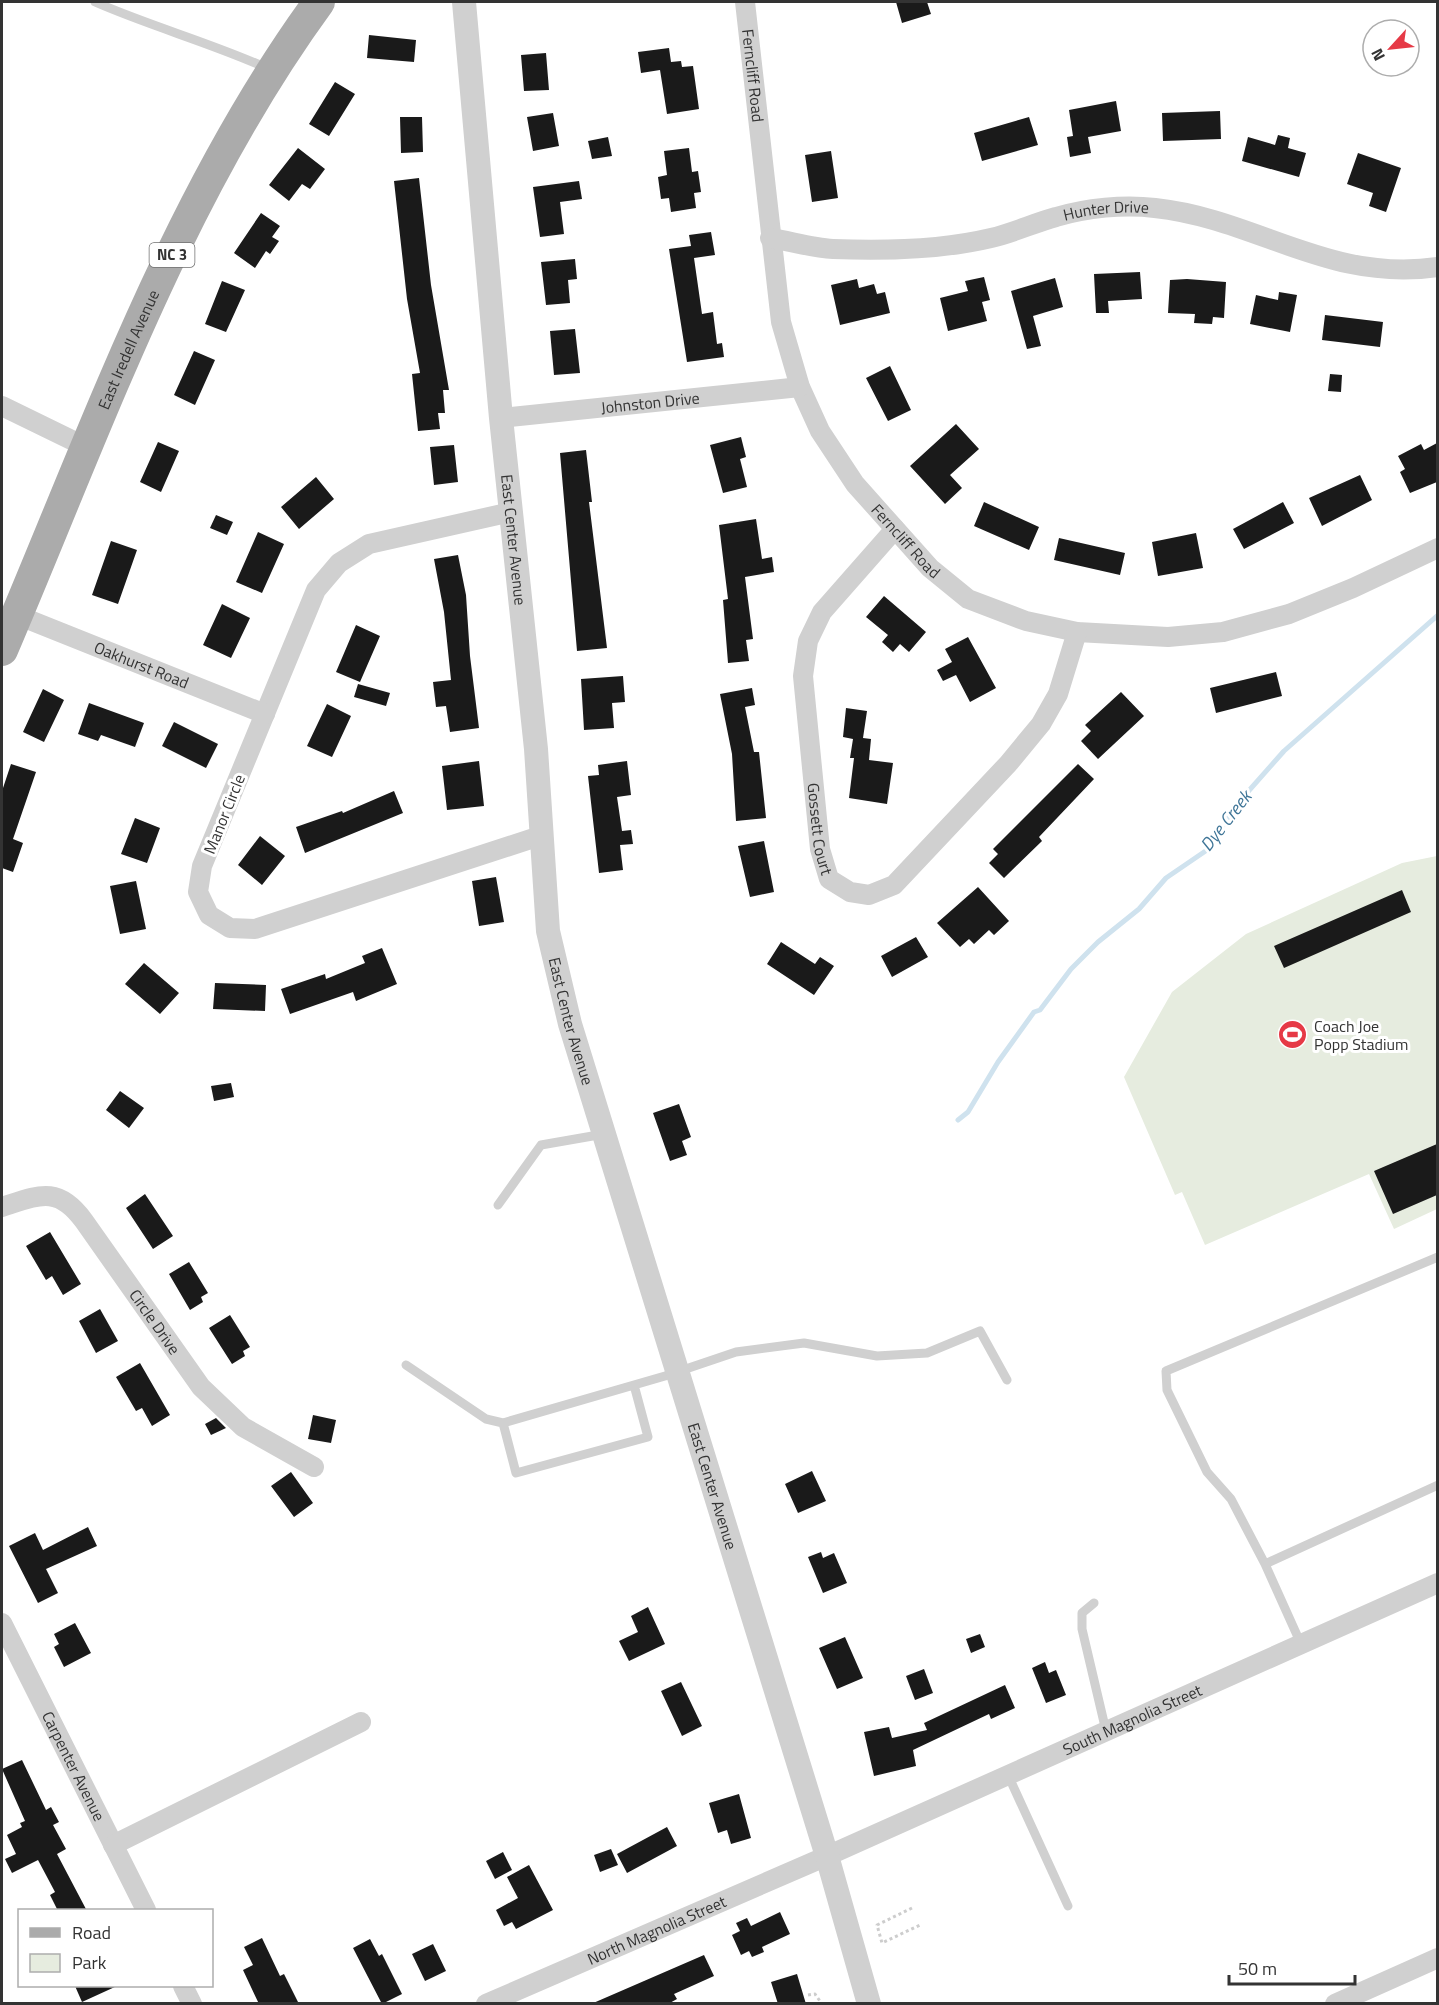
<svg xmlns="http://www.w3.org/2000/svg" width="1439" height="2005" font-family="'Titillium Web',sans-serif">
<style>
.green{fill:#e6ecdf}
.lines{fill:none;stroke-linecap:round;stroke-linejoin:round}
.stream{stroke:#cfe2ee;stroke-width:5}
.building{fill:#1a1a1a}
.path{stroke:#cdcdcd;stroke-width:3;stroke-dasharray:3 3;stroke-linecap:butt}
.service{stroke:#d0d0d0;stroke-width:9}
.minor{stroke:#d0d0d0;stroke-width:20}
.tertiary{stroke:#d0d0d0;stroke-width:24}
.primary{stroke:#ababab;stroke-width:32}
.labels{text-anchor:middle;stroke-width:6;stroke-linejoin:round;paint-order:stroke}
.shield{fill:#fff;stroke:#707070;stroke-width:1.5}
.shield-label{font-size:15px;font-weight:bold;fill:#333}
.street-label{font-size:16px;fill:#333;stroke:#fff}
.poi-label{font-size:16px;fill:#333;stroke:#fff;text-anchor:start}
.water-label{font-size:18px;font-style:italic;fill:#3f7597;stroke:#fff}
</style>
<rect width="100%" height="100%" fill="#fff"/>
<path class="green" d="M1437,856V1209L1394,1229L1369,1174L1205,1245L1182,1192L1175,1195L1124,1077L1172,992L1246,934L1402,863Z"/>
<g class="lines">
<path class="stream" d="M958,1120L968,1112L998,1062L1034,1012L1040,1010L1071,969L1098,942L1139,909L1166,878L1207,850L1238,803L1284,751L1438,615"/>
</g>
<path class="building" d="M896,2H927L931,14L902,23Z
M369,35L416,40L414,62L367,58Z
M669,48L671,62L681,61L682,67L693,66L699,109L667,114L660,70L641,73L638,52Z
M546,53L549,90L524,91L521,55Z
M335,82L355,94L329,136L309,124Z
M1116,101L1121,131L1088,137L1091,153L1070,157L1067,137L1073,136L1069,110Z
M1220,111L1221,139L1163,141L1162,113Z
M553,113L559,146L533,151L527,117Z
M400,117H422L423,152L401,153Z
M1029,117L1038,145L982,161L974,133Z
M1278,135L1290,138L1288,148L1306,153L1299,177L1242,161L1248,137L1275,145Z
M608,137L612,156L592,159L588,141Z
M298,148L325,169L310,189L302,184L289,201L269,185Z
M689,148L692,172L698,171L701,192L694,193L696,208L671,212L669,198L661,199L658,177L667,175L664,151Z
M831,151L838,198L812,202L805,155Z
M1358,153L1401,168L1386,212L1369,206L1373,193L1347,184Z
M419,178L431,285L449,390H443L445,413H438L440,429L418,431L412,374L420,373L407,299L394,181Z
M579,181L582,199L560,202L564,234L540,237L533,187Z
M261,213L280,226L272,237L279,241L270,254L266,251L255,268L234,253Z
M711,232L715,255L694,258L702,314L713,312L717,344L722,343L724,357L687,362L669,249L691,246L689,235Z
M575,259L577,279L568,280L570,303L546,305L541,262Z
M1140,272L1142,299L1108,301L1109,313H1096L1094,274Z
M984,277L990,300L982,302L987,321L948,331L940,298L968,291L965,281Z
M1055,278L1063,307L1033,316L1041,346L1027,349L1011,291Z
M857,279L859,288L874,284L877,294L885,292L890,313L840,325L831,285Z
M1187,279L1226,282L1224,318L1213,317L1212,324L1194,323L1195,314L1168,313L1170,280Z
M222,281L245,290L226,332L205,324Z
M1279,292L1297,295L1290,332L1250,324L1256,295L1278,300Z
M1325,315L1383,322L1380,347L1322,340Z
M575,329L580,373L554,375L550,331Z
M194,351L215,360L195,405L174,395Z
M890,366L911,410L888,421L866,378Z
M1330,374L1342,375L1341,392L1328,391Z
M956,424L979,449L950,475L962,488L945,504L910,466Z
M741,437L746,457L740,459L747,487L723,493L710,445Z
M158,442L179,451L161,492L140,482Z
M1437,443V482L1410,493L1400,472L1405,469L1398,456L1421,444L1424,450Z
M454,445L458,482L434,485L430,447Z
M586,450L592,502H589L607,648L577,651L560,453Z
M1360,475L1372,500L1322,526L1309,498Z
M316,477L334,499L299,529L281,507Z
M984,502L1039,527L1029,550L974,526Z
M1283,502L1294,523L1244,549L1233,529Z
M216,515L233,522L227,535L210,528Z
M756,519L762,559L772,557L774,572L745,577L753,639L746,640L749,661L728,663L723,600L728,599L719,525Z
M258,532L284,544L262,593L236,582Z
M1196,533L1203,568L1158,576L1152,542Z
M1059,538L1125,553L1120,575L1054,560Z
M111,541L137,550L118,604L92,595Z
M458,555L466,595L470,656L479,728L450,732L446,706L436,707L433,682L451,680L444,612L434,559Z
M884,596L926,632L909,652L900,644L893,652L882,642L888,635L866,617Z
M222,604L250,618L231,658L203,645Z
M356,625L380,636L360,682L336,672Z
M968,637L996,688L970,702L956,675L943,681L937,670L952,662L945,649Z
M1276,672L1282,696L1216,713L1210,688Z
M623,676L625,702L612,703L614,728L584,730L581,679Z
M358,684L390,693L386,706L354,697Z
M752,688L755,705L745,707L754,752H759L766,818L736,821L732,754L720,694Z
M43,689L64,700L44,742L23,732Z
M1121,692L1144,716L1098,759L1081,741L1091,731L1085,725Z
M89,703L144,723L135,747L101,735L98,741L78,734Z
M327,704L351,716L332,757L307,746Z
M846,708L867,711L863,738L871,739L869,760L893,763L887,804L849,798L854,758H850L853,739L843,737Z
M174,722L218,744L206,768L162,746Z
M479,761L484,806L447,810L442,766Z
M627,761L631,795L617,797L622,831L631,830L633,844L620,845L623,870L599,873L588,776L599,775L598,765Z
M11,764L36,772L13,839L23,843L13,872L2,868V791Z
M1078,764L1094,779L1039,837L1042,841L1004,878L989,863L998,854L993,849Z
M394,791L403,813L305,853L296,827L342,811L343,813Z
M135,818L160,828L147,863L121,854Z
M260,836L285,856L262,885L238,865Z
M764,841L774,892L750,897L738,846Z
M496,877L504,922L479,926L472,881Z
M136,881L146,929L120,934L110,886Z
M978,887L1009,921L994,935L989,930L974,944L969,939L960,947L937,923Z
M1402,890L1411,912L1284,968L1274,946Z
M916,937L928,957L892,977L881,956Z
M781,942L815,964L820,957L834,966L814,995L767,964Z
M382,948L397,984L356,1001L353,992L290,1014L281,989L325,974L326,979L365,963L362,956Z
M144,963L179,993L160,1014L125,984Z
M215,983L266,985L265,1011L213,1009Z
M231,1083L234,1097L214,1101L211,1086Z
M120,1091L144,1108L129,1128L106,1110Z
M679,1104L691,1137L682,1141L687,1155L670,1161L653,1113Z
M1437,1144V1195L1393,1214L1374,1171Z
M145,1194L173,1236L153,1249L126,1208Z
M50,1232L81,1284L63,1295L52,1276L46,1280L26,1246Z
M189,1262L208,1293L201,1297L203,1302L190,1310L169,1274Z
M100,1309L118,1341L96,1353L79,1321Z
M230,1315L250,1347L243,1351L245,1356L232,1364L209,1328Z
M140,1363L170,1415L152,1426L142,1408L136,1411L116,1377Z
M313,1415L336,1420L331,1443L308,1439Z
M216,1418L226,1428L211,1435L205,1424Z
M812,1471L826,1501L798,1513L785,1484Z
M291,1472L313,1503L294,1517L271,1486Z
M88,1527L97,1546L46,1569L58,1593L38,1603L9,1546L35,1533L43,1550Z
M821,1552L823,1558L834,1553L847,1583L823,1593L808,1557Z
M648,1607L665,1644L629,1661L619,1641L638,1632L631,1616Z
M75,1623L91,1653L64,1667L54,1647L59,1644L54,1634Z
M980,1634L985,1647L971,1653L966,1639Z
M845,1637L863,1678L837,1689L819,1648Z
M1045,1662L1049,1673L1056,1670L1066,1695L1046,1703L1032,1668Z
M924,1669L933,1693L915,1700L906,1676Z
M681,1682L702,1726L682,1736L661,1691Z
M1005,1685L1015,1708L991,1719L989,1714L913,1750L916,1766L874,1776L864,1732L889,1727L892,1738L927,1730L924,1723Z
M22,1760L46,1810L51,1807L59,1822L53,1825L66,1849L57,1854L87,1911H58L50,1895L55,1892L38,1860L12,1873L5,1859L16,1854L7,1835L22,1827L20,1823L25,1821L2,1769Z
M739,1794L751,1838L731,1844L727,1830L718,1833L709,1803Z
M667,1827L677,1846L627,1873L617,1854Z
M611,1849L618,1865L600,1872L594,1855Z
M503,1852L512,1870L495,1879L486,1861Z
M529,1865L553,1910L516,1929L512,1922L504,1926L496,1910L518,1898L507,1877Z
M780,1912L790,1934L762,1947L764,1952L752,1957L749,1951L741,1955L732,1935L740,1931L736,1923L747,1918L751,1926Z
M262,1938L280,1976L284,1974L299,2004H259L243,1970L253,1965L244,1947Z
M370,1939L379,1956L382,1954L402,1994L382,2004L353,1948Z
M433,1944L446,1971L425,1981L412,1954Z
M704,1955L714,1976L674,1994L677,1999L668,2004H591Z
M797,1974L806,2004H778L771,1982Z
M75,1986H117L82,2002Z"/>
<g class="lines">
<path class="path" d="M912,1908L877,1925L882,1943L920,1925
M808,1995L815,1994L822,2004"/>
<path class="service" d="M95,2C152,27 212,43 269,69
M498,1205L541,1145L604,1134
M406,1365L486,1419L503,1423L665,1376L736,1352L804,1343L877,1356L927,1353L980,1331L1007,1380
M503,1423L516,1473L648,1437L634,1385
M1265,1564L1231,1499L1207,1472L1167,1390L1166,1371L1438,1257
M1094,1603L1082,1613V1629L1106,1731
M1301,1644L1265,1564L1438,1485
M1008,1775L1068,1906"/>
<g class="minor">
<path id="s1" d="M745,2L781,322L800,387L820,431L855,484L930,568L968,599L1026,621L1077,632L1168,637L1223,632L1289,614L1353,588L1438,548"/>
<path id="s2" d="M770,238C790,241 812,248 833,249C884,251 941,250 991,238C1013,233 1034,223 1056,217C1086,208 1124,204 1155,208C1257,219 1328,283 1438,267"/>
<path d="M2,406L88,448"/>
<path id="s3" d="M501,418L800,387"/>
<path d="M511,512L369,544L339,563L316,590L202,866L198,892L209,915L230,928L255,929L540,836"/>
<path id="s4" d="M895,529L822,612L808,641L803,676L820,849L829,879L850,892L869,895L894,885L1008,764L1041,724L1058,694L1077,632"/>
<path id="s5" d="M17,615L265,714"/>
<path id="s6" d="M2,1207C39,1195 58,1185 84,1221L201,1387L243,1427L314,1467"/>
<path id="s7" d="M2,1623L146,1910"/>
<path d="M113,1845L361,1722"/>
<path d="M183,1986L192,2004"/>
<path id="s8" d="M486,2004L827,1856L1438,1583"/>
<path d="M1335,2004L1438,1958"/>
</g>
<path class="tertiary" id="s9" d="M464,2L501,418L536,749L548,931L570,1024L827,1856L869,2004"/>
<path class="primary" id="s10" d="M2,650C96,430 177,196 319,2"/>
</g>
<defs>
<symbol id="stadium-disc" viewBox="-11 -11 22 22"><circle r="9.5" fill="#e63946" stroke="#fff"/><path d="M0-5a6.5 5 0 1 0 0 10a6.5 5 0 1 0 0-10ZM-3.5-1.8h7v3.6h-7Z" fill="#fff"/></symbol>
</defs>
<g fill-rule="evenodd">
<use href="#stadium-disc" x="1276" y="1018" width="33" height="33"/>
</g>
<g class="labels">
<rect class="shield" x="149.5" y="243" width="45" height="24" rx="4.5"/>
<g class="shield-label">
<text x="172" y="260">NC 3</text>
</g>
<g class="street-label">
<text dy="6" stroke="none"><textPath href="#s1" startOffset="74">Ferncliff Road</textPath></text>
<text dy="6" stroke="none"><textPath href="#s2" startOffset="342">Hunter Drive</textPath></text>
<text dy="6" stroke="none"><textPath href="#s10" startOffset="326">East Iredell Avenue</textPath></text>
<text dy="6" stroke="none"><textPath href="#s3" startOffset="150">Johnston Drive</textPath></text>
<text dy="6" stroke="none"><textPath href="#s9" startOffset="540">East Center Avenue</textPath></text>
<text dy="6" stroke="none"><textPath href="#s1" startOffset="578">Ferncliff Road</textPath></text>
<text dy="6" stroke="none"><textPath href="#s5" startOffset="134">Oakhurst Road</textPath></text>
<text transform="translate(224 814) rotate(-68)" y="6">Manor Circle</text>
<text dy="6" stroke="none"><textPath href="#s4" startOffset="332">Gossett Court</textPath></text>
<text dy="6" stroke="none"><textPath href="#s9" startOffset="1026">East Center Avenue</textPath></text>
<text dy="6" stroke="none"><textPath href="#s6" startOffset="216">Circle Drive</textPath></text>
<text dy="6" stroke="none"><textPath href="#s9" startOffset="1512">East Center Avenue</textPath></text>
<text dy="6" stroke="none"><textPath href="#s8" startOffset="706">South Magnolia Street</textPath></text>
<text dy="6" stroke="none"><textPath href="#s7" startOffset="160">Carpenter Avenue</textPath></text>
<text dy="6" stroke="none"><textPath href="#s8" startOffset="186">North Magnolia Street</textPath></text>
</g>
<g class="poi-label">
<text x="1314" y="1032">Coach Joe<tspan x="1314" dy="18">Popp Stadium</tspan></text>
</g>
<g class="water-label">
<text transform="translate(1226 821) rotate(-52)" y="6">Dye Creek</text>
</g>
</g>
<rect width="1439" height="2005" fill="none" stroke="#333333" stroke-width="6"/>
<rect x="18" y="1909" width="195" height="78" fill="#ffffff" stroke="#adadad" stroke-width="1.5"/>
<rect x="30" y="1928" width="30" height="9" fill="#ababab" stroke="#adadad" stroke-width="1.5"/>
<text x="72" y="1939" font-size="18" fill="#333333">Road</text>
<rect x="30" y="1954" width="30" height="18" fill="#e6ecdf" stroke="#adadad" stroke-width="1.5"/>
<text x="72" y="1969" font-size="18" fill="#333333">Park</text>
<g transform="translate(1391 48) rotate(243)"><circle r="28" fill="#ffffff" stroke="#adadad" stroke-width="1.5"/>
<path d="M0-4.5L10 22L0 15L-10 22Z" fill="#e63946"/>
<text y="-9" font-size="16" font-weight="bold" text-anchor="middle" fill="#333333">N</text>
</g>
<path d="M1229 1975v9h126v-9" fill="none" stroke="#333333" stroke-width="3"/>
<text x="1238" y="1975" font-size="18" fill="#333333" stroke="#ffffff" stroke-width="4.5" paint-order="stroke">50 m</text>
</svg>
